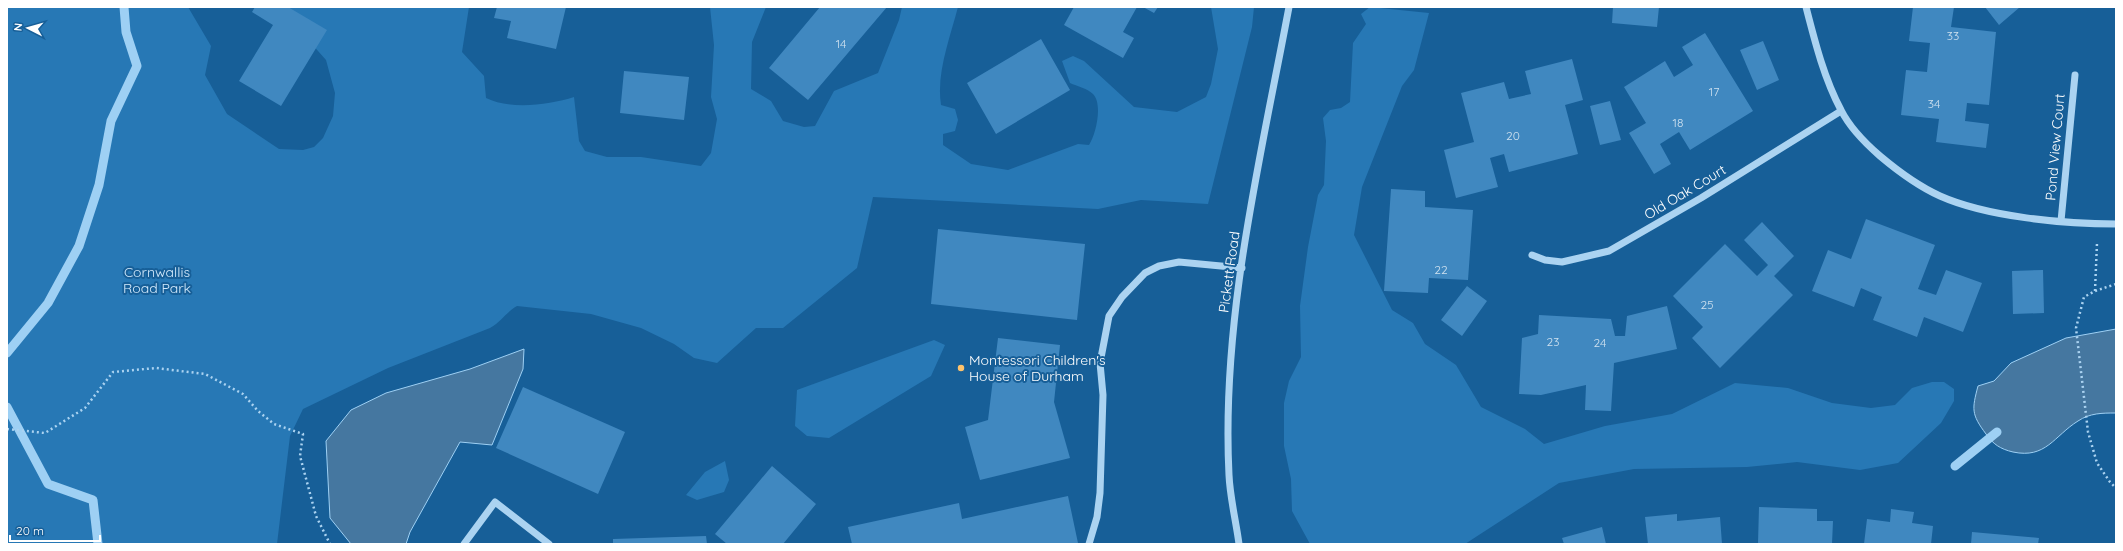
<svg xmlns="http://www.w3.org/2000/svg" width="2123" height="551" font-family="Quicksand,sans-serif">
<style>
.green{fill:#2778b5}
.water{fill:#4577a0;stroke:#9ed0f4}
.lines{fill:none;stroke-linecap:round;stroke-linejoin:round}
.stream{stroke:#9ed0f4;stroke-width:9}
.building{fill:#4088c0}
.path{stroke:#abd3f1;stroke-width:2.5;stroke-dasharray:2 3;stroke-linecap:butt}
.minor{stroke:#abd3f1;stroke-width:7}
.poi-dot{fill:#ffc36c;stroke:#175f98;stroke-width:1.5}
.labels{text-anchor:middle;stroke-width:4;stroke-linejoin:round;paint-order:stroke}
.number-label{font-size:12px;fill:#cfe1ef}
.street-label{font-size:14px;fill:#fff;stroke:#175f98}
.park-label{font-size:14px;fill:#d3eafc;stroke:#175f98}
.poi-label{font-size:14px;fill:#fff;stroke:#175f98;text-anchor:start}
</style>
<rect width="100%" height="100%" fill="#175f98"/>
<path class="green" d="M7,7H188L211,46L205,75L227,114L279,149L303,150L314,147L323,138L333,116L335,93L326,60L279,7H469L462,52L484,76L486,98C510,110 549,105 574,97L579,141L585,151L607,157H641L701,166L711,153L717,119L711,97L714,45L710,7H766L752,42L751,89L771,101L783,121L804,127L815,126L834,91L878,73L899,20L902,7H958C950,38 936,73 941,105L955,109L958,120L955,131L943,134V145L971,164L1008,170L1078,144L1089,145C1096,134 1103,104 1093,94C1088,89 1077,86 1070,83L1062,61L1073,56L1084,61L1134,107L1177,112L1206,97L1211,84L1218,49L1211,7H1254L1252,27L1208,204L1141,200L1098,209L873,197L857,268L783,328H756L717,363L694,358L674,344L641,328L591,314L517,306C505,313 502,321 490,328L388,368L303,409L290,436L277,544H7Z
M1370,7L1429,13L1414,70L1402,86L1362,187L1354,235L1392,310L1413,323L1425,344L1456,365L1481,407L1525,429L1544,444L1605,426L1672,414L1735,383L1788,388L1832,403L1871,408L1895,405L1912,388L1932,382H1944L1954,389V401L1941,423L1898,463L1860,470L1797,462L1747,467L1634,469L1559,483L1465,544H1310L1292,511L1291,479L1284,446V403L1289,381L1301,357L1300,306L1308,247L1318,195L1324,185L1326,141L1323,118L1330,110L1341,108L1350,102L1353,43L1366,24L1361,14Z
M934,340L945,345L931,376L829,438L807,436L795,426L797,390Z
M725,461L729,480L724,492L697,500L686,495L705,472Z"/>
<path class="water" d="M2116,329V413C2102,413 2090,413 2078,421C2054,436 2046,459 2013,452C2000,449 1993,444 1986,434C1971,414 1972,409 1978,386L1994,381L2011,363L2066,338Z
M524,349L523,369L492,445L460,442L410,532L406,544H351L330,518L326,441L351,410L386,393L470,369Z"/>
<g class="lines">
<path class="stream" d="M7,353L48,303L79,246L99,185L111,121L137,66L126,32L124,7
M7,407L48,484L93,500L98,544
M1955,466L1997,432"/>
</g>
<path class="building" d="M255,7H288L327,30L281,106L239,81L273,25L252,12Z
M497,7H566L556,49L507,38L511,21L494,18Z
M820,7H887L808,100L769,68Z
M1074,7H1137L1123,32L1134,38L1123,58L1064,25Z
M1143,7H1158L1154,13Z
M1613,7H1659L1657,27L1612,23Z
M1913,7H1954L1951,27L1996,32L1989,105L1967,103L1965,121L1989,124L1986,148L1936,142L1939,119L1901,115L1906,70L1927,72L1930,43L1909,41Z
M1985,7H2020L1999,25Z
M1705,33L1753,111L1690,150L1679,132L1660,144L1671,164L1654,174L1629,133L1646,123L1624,87L1665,61L1674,77L1693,65L1682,47Z
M1041,39L1070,90L996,134L967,83Z
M1763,41L1779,80L1757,90L1740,50Z
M1572,59L1583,100L1565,105L1578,154L1509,172L1504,154L1490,158L1498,187L1456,198L1444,150L1474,142L1461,93L1504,82L1509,99L1531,94L1525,71Z
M624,71L689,77L684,120L620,113Z
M1610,101L1621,140L1600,145L1590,106Z
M1391,189L1425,191V207L1473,210L1468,280L1429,278L1428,293L1384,291Z
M1866,219L1935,245L1918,289L1936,295L1946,270L1982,283L1963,332L1924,317L1917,337L1873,320L1882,297L1861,288L1854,307L1812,291L1828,250L1851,259Z
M1762,222L1794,256L1774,276L1793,295L1720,368L1692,338L1703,327L1673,296L1725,244L1757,276L1768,265L1744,240Z
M938,229L1085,244L1077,320L931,304Z
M2043,270L2044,313L2013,314L2012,271Z
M1467,286L1487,301L1462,336L1441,320Z
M1667,306L1677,349L1614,363L1611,411L1585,410L1586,385L1541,395L1519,394L1522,338L1538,334L1539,315L1611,319L1615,336H1625L1627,316Z
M998,338L1060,345L1054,402L1070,458L980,480L965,427L988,420Z
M523,387L625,432L598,494L496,448Z
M772,466L816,504L783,544H727L715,534Z
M1068,496L1078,543L1073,544H852L848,527L959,503L962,519Z
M1759,507L1817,509V521H1833L1832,544H1758Z
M1891,509L1914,512L1912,523L1933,526L1931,544H1864L1867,519L1890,522Z
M1677,514V521L1720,517L1722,544H1648L1645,517Z
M1602,527L1606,544H1564L1562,538Z
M1972,532L2039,538L2038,544H1971Z
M706,536L707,544H613V539Z"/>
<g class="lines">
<path class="path" d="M2116,284L2095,291L2084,297L2076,328L2088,432L2097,463L2110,482L2116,488
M2095,291L2097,243
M7,429L45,433L85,408L113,372L156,368L205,374L243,394L258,411L274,424L303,434L300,456L316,516L330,544"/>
<path class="minor" d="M1806,7C1815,42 1824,78 1841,110C1850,128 1865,143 1880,156C1899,172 1918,186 1940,196C1987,217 2065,224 2116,224
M2061,221L2075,75
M1532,255L1545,260L1562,262L1609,251L1701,198L1841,111
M464,544L495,502L549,544
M1089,544L1097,517L1100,493L1103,395L1100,363L1109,316L1122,297L1145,273L1159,266L1179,262L1242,268
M1239,544C1236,521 1230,498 1229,475C1221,318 1260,161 1289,7"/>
</g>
<circle class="poi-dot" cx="961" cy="368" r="4"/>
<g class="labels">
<g class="number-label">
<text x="1953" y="40">33</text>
<text x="841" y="48">14</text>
<text x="1714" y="96">17</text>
<text x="1934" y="108">34</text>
<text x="1678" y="127">18</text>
<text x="1513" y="140">20</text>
<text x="1441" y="274">22</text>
<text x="1707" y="309">25</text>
<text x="1553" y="346">23</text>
<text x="1600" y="347">24</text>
</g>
<g class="street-label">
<text transform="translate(2055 147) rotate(-85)" y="5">Pond View Court</text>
<text transform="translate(1685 192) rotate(-31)" y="5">Old Oak Court</text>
<text transform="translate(1229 272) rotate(-82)" y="5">Pickett Road</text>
</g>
<g class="park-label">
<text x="157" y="277">Cornwallis<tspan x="157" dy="16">Road Park</tspan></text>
</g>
<g class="poi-label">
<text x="969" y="365">Montessori Children's<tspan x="969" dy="16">House of Durham</tspan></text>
</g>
</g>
<rect width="2123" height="551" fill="none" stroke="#ffffff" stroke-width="16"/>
<g transform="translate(28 28) rotate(276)" stroke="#175f98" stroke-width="3" paint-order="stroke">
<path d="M0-3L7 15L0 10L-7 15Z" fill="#ffffff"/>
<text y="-6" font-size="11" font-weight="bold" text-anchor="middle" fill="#ffffff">N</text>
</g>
<path d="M10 535v6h90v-6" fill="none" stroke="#ffffff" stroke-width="2"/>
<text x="16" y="535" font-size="12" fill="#ffffff" stroke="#175f98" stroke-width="3" paint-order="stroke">20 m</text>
</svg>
